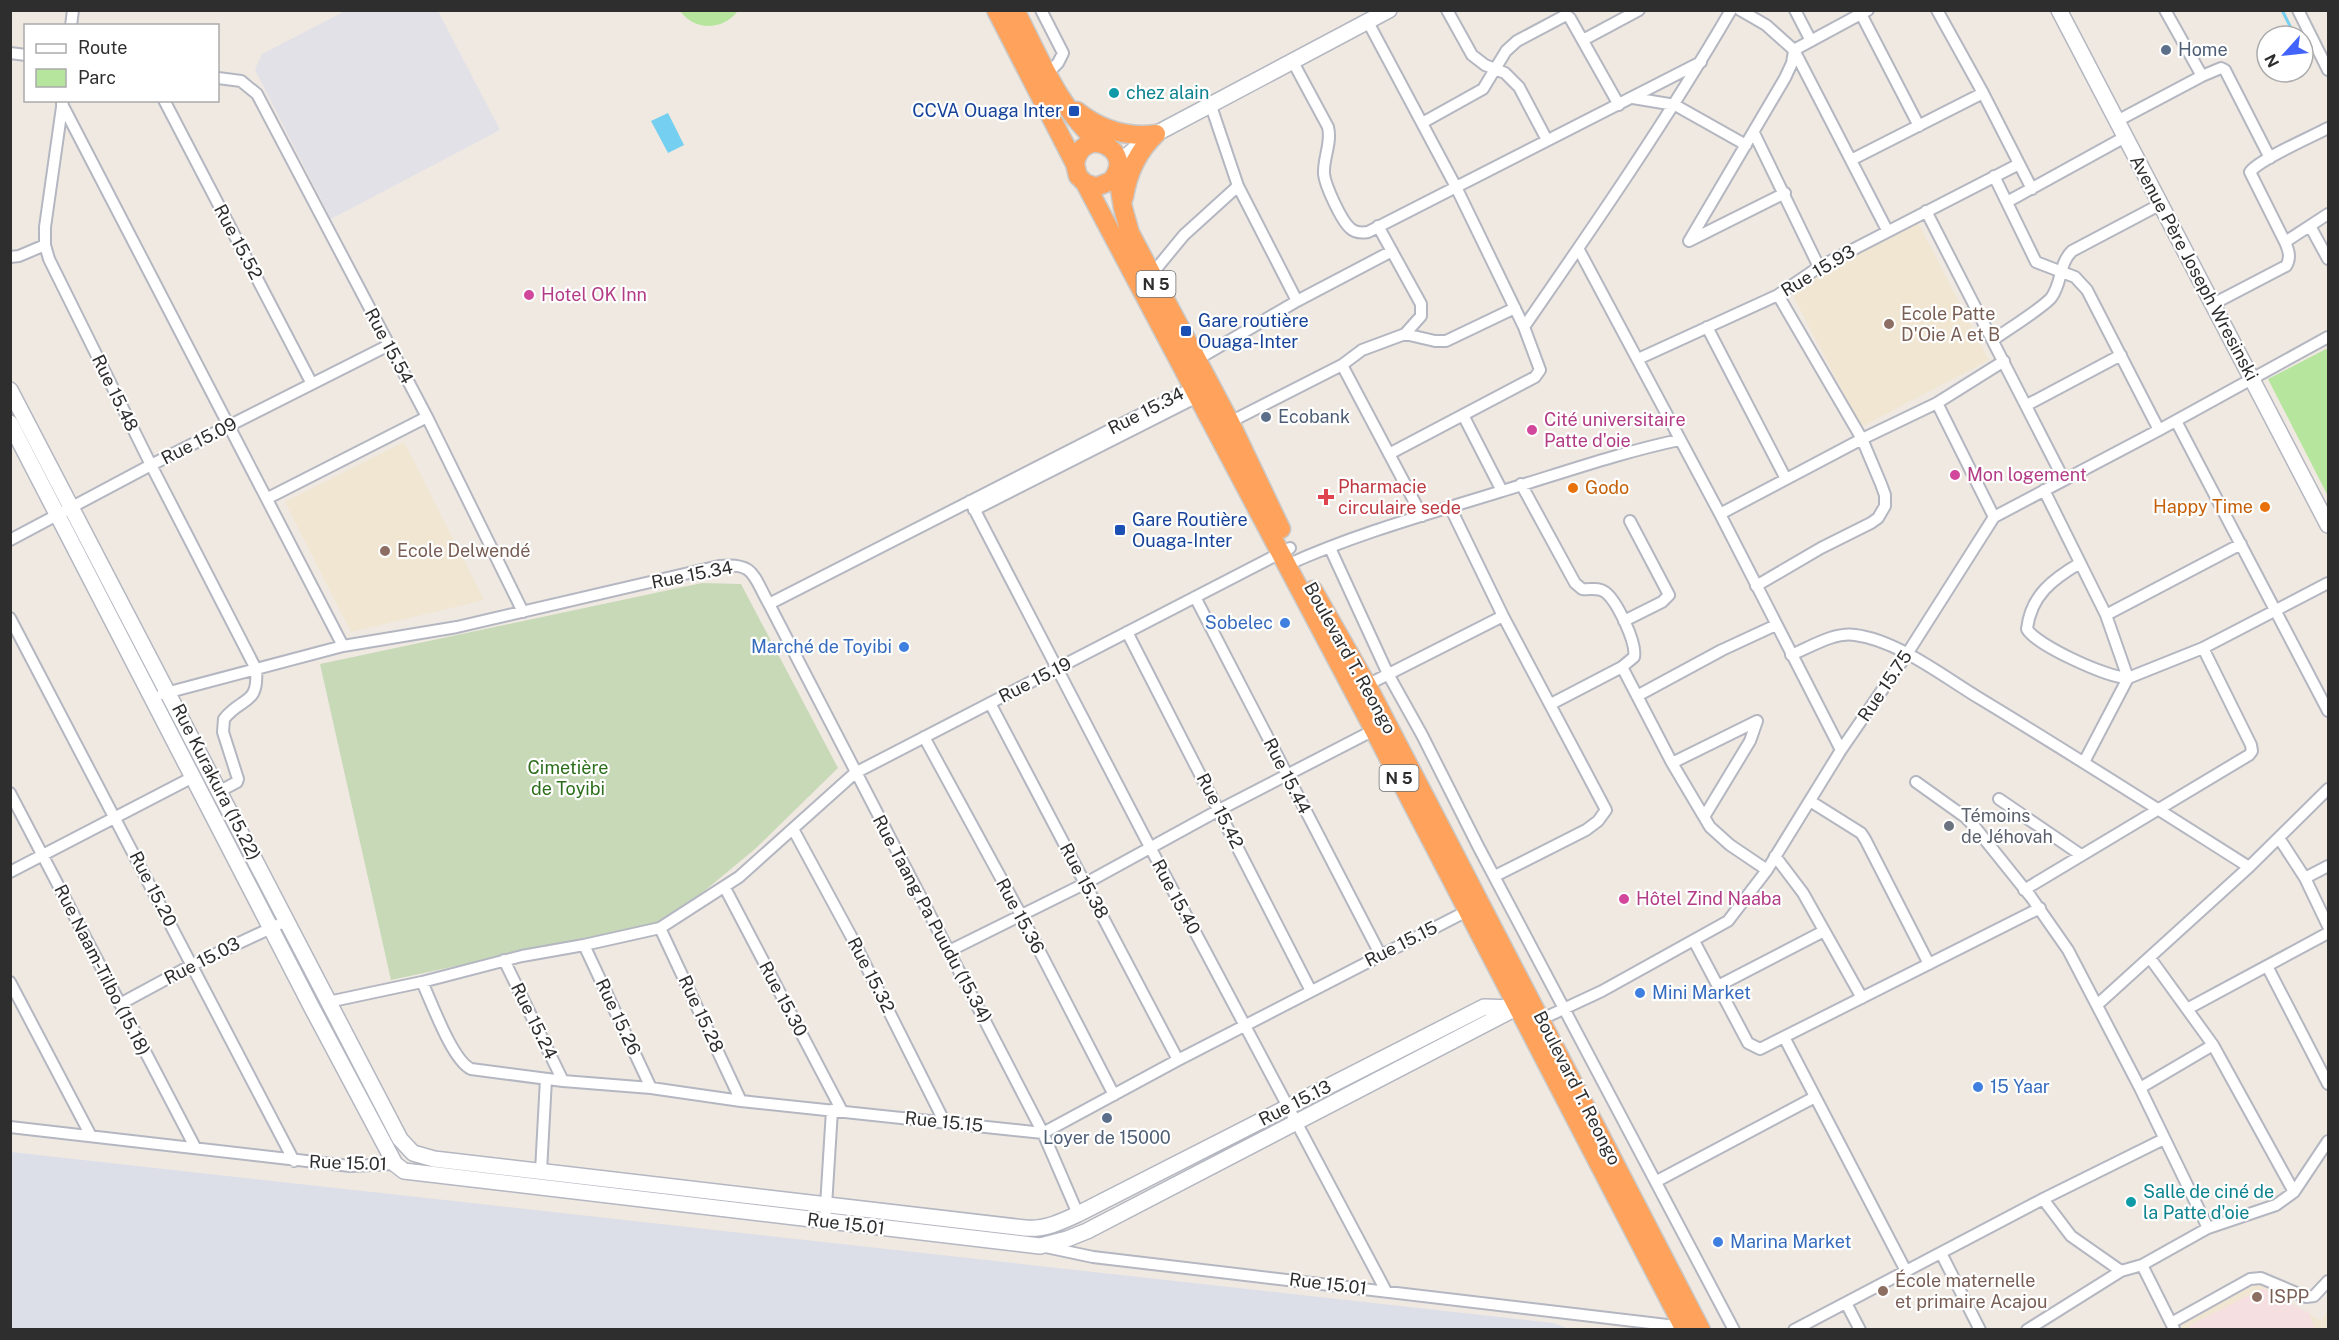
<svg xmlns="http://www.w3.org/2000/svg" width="2339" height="1340" font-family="'Public Sans',sans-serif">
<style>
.industrial{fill:#e3e1e8}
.education{fill:#f0e6d1}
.medical{fill:#f5dfe0}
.airport{fill:#dcdee8}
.green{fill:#b6e59e}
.cemetery{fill:#c8d9b8}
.water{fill:#75cff0}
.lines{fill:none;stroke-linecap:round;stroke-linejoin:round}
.stream{stroke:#75cff0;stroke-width:3}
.street-casing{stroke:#b4b7c1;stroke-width:14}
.secondary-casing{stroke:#b4b7c1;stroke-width:18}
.highway-casing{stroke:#c9c9c9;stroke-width:21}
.street{stroke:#fff;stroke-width:10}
.secondary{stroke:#fff;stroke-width:15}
.highway{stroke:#ffa35c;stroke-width:18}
.service-dot{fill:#5c6f8a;stroke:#fff;stroke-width:2}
.culture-dot{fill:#0f9aa8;stroke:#fff;stroke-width:2}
.transit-dot{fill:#1a4fb4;stroke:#fff;stroke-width:2}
.hotel-dot{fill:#d1479c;stroke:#fff;stroke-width:2}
.education-dot{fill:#8d6e63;stroke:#fff;stroke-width:2}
.food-dot{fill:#e8710a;stroke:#fff;stroke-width:2}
.health-dot{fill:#e0444e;stroke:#fff;stroke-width:2}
.shop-dot{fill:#3f7fe0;stroke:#fff;stroke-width:2}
.worship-dot{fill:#6b7280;stroke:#fff;stroke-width:2}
.labels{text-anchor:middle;stroke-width:4.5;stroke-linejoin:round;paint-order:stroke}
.shield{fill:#fff;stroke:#6d6d6d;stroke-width:1.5}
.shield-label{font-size:16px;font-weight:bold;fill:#2e2e2e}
.service-label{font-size:18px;fill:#4e5e75;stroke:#fff;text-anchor:start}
.culture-label{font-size:18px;fill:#0d838f;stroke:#fff;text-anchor:start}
.transit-label{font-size:18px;fill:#164399;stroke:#fff;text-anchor:start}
.street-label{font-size:18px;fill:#2e2e2e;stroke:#fff}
.hotel-label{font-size:18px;fill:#b23c85;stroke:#fff;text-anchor:start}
.education-label{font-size:18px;fill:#785e54;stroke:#fff;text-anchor:start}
.health-label{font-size:18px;fill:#be3a42;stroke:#fff;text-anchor:start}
.food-label{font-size:18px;fill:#c56008;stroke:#fff;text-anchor:start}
.shop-label{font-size:18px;fill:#366cbe;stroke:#fff;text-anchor:start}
.park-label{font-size:18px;fill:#2c6e1b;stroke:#fff}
.worship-label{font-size:18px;fill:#5b616d;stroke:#fff;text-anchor:start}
</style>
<rect width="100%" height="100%" fill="#efe9e1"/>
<path class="industrial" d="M347,10L438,11L500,130L331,219L255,70L262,54Z"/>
<path class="education" d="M1917,221L1989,360L1861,427L1789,288Z
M404,442L484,600L351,632L285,502Z
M2259,1283L2321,1321L2328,1310V1329L2180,1330L2183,1322Z"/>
<path class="medical" d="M2263,1288L2309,1313L2315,1329H2190L2188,1326Z"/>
<path class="airport" d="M11,1152L1554,1323L1569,1329H11Z"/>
<path class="green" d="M680,11H738C722,31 695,31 680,11Z
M2328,348V496L2268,379Z"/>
<path class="cemetery" d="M702,583L741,584L838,768L755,849L685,907L651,925L597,940L522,952L391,980L320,664Z"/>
<path class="water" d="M668,113L684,145L668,153L651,121Z"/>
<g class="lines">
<path class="stream" d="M2282,10L2295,36
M2303,52L2305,56"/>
<defs>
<path id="street" d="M1041,10L1063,53L1058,63L1048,73
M1447,10L1472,55L1485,65L1505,73L1519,87L1547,140
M1740,10L1766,25L1794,50L1887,230
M1795,10L1811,41
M1937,10L1983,93L2032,189
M2165,10L2202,76
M2298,10L2328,70
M1861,14L1919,126
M1368,22L1456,187L1524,327L1540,370L1535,377L1389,454
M71,26L73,10
M1583,40L1639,10
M1794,50L1868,10
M10,53L26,55
M1293,62L1328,127C1332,143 1323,158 1324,174C1325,185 1341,220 1350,228C1355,233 1362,233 1368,232L1701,62
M218,78L241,81L257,94L427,417L523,612
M1633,98L1675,105L1746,145
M63,100L45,227V245L49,259L151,465L256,669C259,706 242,696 224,719L223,732L238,779L237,782L220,791
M164,100L312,384
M1210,103L1238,186L1297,301
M62,104L343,646
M2117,121L2202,76L2221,68L2225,70L2270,158
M1422,123L1483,89L1506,51L1517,41L1566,15L1570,18L1619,105
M1754,133L1819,267
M1851,160L1983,93
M1994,176L2036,262L2075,277L2087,290L2159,430
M2007,202L2125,137
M1926,211L2064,480
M1378,226L1421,304V316L1405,334
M2310,226L2328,259
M1689,241L1785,78L1792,63L1794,51
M1689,241L1785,193
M2285,242L2328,214
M1579,250L1720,514L1841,750
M10,257L19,256L45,245
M1151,275L1184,235L1238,186
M2213,304L2286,266C2291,258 2289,251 2285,242L2250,172C2260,159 2311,137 2328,128
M1524,327C1596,223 1667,120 1731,10
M1707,327L1786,479
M1993,340C2007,330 2041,309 2051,298C2062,284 2059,263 2072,251L2161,204
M1638,359L1778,295L1819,267L2019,164
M1193,362L1297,301L1392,251
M1342,365L1422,516
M1937,403L1994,517
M2027,405L2121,355
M1463,415L1502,491
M2176,421L2328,711
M1230,422L1342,365L1362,350L1405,334L1435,341H1446L1515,308
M1521,484L1575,583L1582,589C1591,590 1598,587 1605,592C1617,601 1637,643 1634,657L1622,667L1551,704
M2044,490L2106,615L2128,678C2108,678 2036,645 2027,629C2031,595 2053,579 2080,563
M268,498L427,417
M970,501L1151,849L1386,1291
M1450,507L1503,616L1606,810L1598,821L1586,830L1495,876
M974,510L1201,395
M1720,514L1862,439L1937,403L2004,361
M10,540L151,465L389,345
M1330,548L1388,674L1422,735L1478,846L1734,1330
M1287,565C1355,534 1428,514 1499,492C1559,474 1618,453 1679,440
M1756,586L1821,548L1871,523L1878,518L1885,506V495L1881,484L1862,439L1778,295
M1195,597L1380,954
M769,604L1196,386
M2106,615L2241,544
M10,618L294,1161
M1624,621L1662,602L1669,595L1630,521
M1127,632L1311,991
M1791,655C1811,647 1833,632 1855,635C1897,640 1944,677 1979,698C2070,753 2159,810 2249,867
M1622,667L1672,763L1710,827L1730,845L1767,870
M1367,685L1503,616
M162,694L343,646L457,627L719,566C755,562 753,576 769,604L1043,1133L1078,1214
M1637,696L1722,650L1776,625
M990,703L1178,1060
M924,737L1021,915L1114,1095
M2084,762L2128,678L2203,648L2328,583
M1672,763L1757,721
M1916,782L1965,817L1974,826L2031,897L2068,950L2140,1088L2208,1228
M10,793L195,1147
M1999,799L2081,855
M1810,801L1861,833L1865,839L1929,964
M1704,817L1750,741L1757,721
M793,829L851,936L945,1123
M2279,838L2305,878L2328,926
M1775,856L1803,893L1862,998
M10,872L193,777
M2305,878L2328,866
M725,888L842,1111
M2024,890L2249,755L2252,751L2251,745L2203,648
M660,928L741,1101
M1694,941L1748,1043L1760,1049L2040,908
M584,945L651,1088
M949,951L1086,883L1219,810L1374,730
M2150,958L2213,1045L2294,1192
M504,960L563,1081
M2267,966L2328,1084
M10,982L91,1136
M422,982C432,1003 452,1060 471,1069L563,1081L651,1088L741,1101L1043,1133L1178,1060L1467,911
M1718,986L1824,931
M328,1002L422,982L522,956L584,945L660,928L739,877L855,773L1290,548
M120,1004L192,965L286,921
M2097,1005L2249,867L2328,789
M2187,1009L2328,933
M1542,1019L1602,991L1728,921L1767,870L1841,750L1907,654L1994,517L2159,430L2328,337
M1784,1037L1906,1271
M2140,1088L2213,1045
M10,1127L350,1166L395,1164
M541,1171L546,1079
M1657,1181L1815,1097
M2043,1199L2071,1236L2121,1271L2142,1265L2208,1228L2276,1205L2294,1192L2328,1141
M825,1222L832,1110
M1041,1246L1093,1257L1684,1327
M1941,1253L1980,1330
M2142,1265L2174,1329
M1846,1303L1860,1330
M2171,1323L2250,1279L2261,1278L2306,1297L2314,1296L2328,1281
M1794,1330L2043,1199L2164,1139
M2027,1330L2121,1271"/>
<path id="secondary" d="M2059,10L2328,525
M1118,167L1128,155L1148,138L1389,10
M10,390L400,1139L413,1153L434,1159L1025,1228C1044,1230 1061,1222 1078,1214L1484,1007L1516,1008L1525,1012
M10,423L312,1008L395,1164L404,1171L1040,1246L1067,1239L1087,1231L1516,1008"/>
<path id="highway" d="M996,10L1075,164L1078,176L1085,183L1374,730L1685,1330
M1015,10C1039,56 1059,109 1099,143
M1077,111C1101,130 1126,138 1156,134
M1075,164C1082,123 1138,150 1111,181L1096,187L1085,183
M1117,172L1123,208L1130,233L1230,422L1281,529
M1124,197C1128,172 1138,151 1156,134
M1313,590L1367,685L1701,1330"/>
</defs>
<use href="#street" class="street-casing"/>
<use href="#secondary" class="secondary-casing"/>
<use href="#highway" class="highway-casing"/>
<use href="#street" class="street"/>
<use href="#secondary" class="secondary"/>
<use href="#highway" class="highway"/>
</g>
<g class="service-dot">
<circle cx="2166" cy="50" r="6"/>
<circle cx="1266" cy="417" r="6"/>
<circle cx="1107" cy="1118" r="6"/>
</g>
<g class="culture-dot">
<circle cx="1114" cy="93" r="6"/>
<circle cx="2131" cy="1202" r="6"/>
</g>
<g class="transit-dot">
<rect x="1068" y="105" width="12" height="12" rx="3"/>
<rect x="1180" y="325" width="12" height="12" rx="3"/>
<rect x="1114" y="524" width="12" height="12" rx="3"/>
</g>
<g class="hotel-dot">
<circle cx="529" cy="295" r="6"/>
<circle cx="1532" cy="430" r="6"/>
<circle cx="1955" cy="475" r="6"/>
<circle cx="1624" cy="899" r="6"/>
</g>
<g class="education-dot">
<circle cx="1889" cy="324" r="6"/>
<circle cx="385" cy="551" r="6"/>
<circle cx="1883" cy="1291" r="6"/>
<circle cx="2257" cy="1297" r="6"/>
</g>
<g class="food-dot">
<circle cx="1573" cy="488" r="6"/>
<circle cx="2265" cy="507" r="6"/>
</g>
<path class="health-dot" d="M1323 488h6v6h6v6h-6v6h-6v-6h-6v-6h6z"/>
<g class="shop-dot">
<circle cx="1285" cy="623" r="6"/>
<circle cx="904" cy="647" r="6"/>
<circle cx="1640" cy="993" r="6"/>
<circle cx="1978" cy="1087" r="6"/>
<circle cx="1718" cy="1242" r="6"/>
</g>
<circle class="worship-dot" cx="1949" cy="826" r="6"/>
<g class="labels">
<g class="shield">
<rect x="1136.5" y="271" width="39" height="26" rx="4.5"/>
<rect x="1379.5" y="765" width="39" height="26" rx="4.5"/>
</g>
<g class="shield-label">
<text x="1156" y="290">N 5</text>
<text x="1399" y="784">N 5</text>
</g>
<g class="service-label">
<text x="2178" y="56">Home</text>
<text x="1278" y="423">Ecobank</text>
<text x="1107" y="1144" text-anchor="middle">Loyer de 15000</text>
</g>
<g class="culture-label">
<text x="1126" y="99">chez alain</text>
<text x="2143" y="1198">Salle de ciné de<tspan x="2143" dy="21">la Patte d'oie</tspan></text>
</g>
<g class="transit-label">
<text x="1062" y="117" text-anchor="end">CCVA Ouaga Inter</text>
<text x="1198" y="327">Gare routière<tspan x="1198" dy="21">Ouaga-Inter</tspan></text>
<text x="1132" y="526">Gare Routière<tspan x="1132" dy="21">Ouaga-Inter</tspan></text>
</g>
<g class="street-label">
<text transform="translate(238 242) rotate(62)" y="6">Rue 15.52</text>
<text transform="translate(2194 268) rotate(62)" y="6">Avenue Père Joseph Wresinski</text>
<text transform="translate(1818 271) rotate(-31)" y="6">Rue 15.93</text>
<text transform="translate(389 346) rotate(62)" y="6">Rue 15.54</text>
<text transform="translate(115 393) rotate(64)" y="6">Rue 15.48</text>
<text transform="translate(1146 411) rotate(-27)" y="6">Rue 15.34</text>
<text transform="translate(199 441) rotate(-27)" y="6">Rue 15.09</text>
<text transform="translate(692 575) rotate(-11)" y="6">Rue 15.34</text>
<text transform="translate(1350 658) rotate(61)" y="6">Boulevard T. Reongo</text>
<text transform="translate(1035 680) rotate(-27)" y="6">Rue 15.19</text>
<text transform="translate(1885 686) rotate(-56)" y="6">Rue 15.75</text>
<text transform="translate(1287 776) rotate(63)" y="6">Rue 15.44</text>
<text transform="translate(216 782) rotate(63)" y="6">Rue Kurakura (15.22)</text>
<text transform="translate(1220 811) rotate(63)" y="6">Rue 15.42</text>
<text transform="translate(1084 881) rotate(62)" y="6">Rue 15.38</text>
<text transform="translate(153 889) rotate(63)" y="6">Rue 15.20</text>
<text transform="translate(1176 897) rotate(62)" y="6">Rue 15.40</text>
<text transform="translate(1020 916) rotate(62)" y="6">Rue 15.36</text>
<text transform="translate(932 919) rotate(62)" y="6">Rue Taang Pa Puudu (15.34)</text>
<text transform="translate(1401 944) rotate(-27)" y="6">Rue 15.15</text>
<text transform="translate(202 961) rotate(-27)" y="6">Rue 15.03</text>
<text transform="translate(102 970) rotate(63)" y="6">Rue Naam-Tilbo (15.18)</text>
<text transform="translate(871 975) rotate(63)" y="6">Rue 15.32</text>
<text transform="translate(783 999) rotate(62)" y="6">Rue 15.30</text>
<text transform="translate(701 1014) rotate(65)" y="6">Rue 15.28</text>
<text transform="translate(618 1017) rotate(65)" y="6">Rue 15.26</text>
<text transform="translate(534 1021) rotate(64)" y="6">Rue 15.24</text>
<text transform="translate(1577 1088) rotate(63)" y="6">Boulevard T. Reongo</text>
<text transform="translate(1295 1103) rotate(-27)" y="6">Rue 15.13</text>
<text transform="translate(944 1122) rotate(6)" y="6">Rue 15.15</text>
<text transform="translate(348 1163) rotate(2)" y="6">Rue 15.01</text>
<text transform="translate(846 1224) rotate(7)" y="6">Rue 15.01</text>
<text transform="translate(1328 1284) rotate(7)" y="6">Rue 15.01</text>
</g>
<g class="hotel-label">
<text x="541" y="301">Hotel OK Inn</text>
<text x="1544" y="426">Cité universitaire<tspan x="1544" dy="21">Patte d'oie</tspan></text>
<text x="1967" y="481">Mon logement</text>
<text x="1636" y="905">Hôtel Zind Naaba</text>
</g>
<g class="education-label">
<text x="1901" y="320">Ecole Patte<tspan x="1901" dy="21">D'Oie A et B</tspan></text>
<text x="397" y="557">Ecole Delwendé</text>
<text x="1895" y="1287">École maternelle<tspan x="1895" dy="21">et primaire Acajou</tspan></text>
<text x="2269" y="1303">ISPP</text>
</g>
<g class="health-label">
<text x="1338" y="493">Pharmacie<tspan x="1338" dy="21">circulaire sede</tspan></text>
</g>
<g class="food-label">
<text x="1585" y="494">Godo</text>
<text x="2253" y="513" text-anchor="end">Happy Time</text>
</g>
<g class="shop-label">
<text x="1273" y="629" text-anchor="end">Sobelec</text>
<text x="892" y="653" text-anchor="end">Marché de Toyibi</text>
<text x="1652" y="999">Mini Market</text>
<text x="1990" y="1093">15 Yaar</text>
<text x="1730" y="1248">Marina Market</text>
</g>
<g class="park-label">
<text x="568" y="774">Cimetière<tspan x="568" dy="21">de Toyibi</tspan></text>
</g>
<g class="worship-label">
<text x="1961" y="822">Témoins<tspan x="1961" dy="21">de Jéhovah</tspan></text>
</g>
</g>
<rect width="2339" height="1340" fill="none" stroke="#2e2e2e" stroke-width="24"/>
<rect x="24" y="24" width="195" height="78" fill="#ffffff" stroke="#ababab" stroke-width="1.5"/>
<rect x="36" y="44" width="30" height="9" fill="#ffffff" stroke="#ababab" stroke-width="1.5"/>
<text x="78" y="54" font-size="18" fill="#2e2e2e">Route</text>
<rect x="36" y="69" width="30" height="18" fill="#b6e59e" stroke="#ababab" stroke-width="1.5"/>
<text x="78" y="84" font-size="18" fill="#2e2e2e">Parc</text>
<g transform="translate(2285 54) rotate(243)"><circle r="28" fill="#ffffff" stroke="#ababab" stroke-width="1.5"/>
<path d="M0-4.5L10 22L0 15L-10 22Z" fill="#4264fb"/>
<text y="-9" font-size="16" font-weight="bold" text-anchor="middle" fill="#2e2e2e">N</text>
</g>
</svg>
